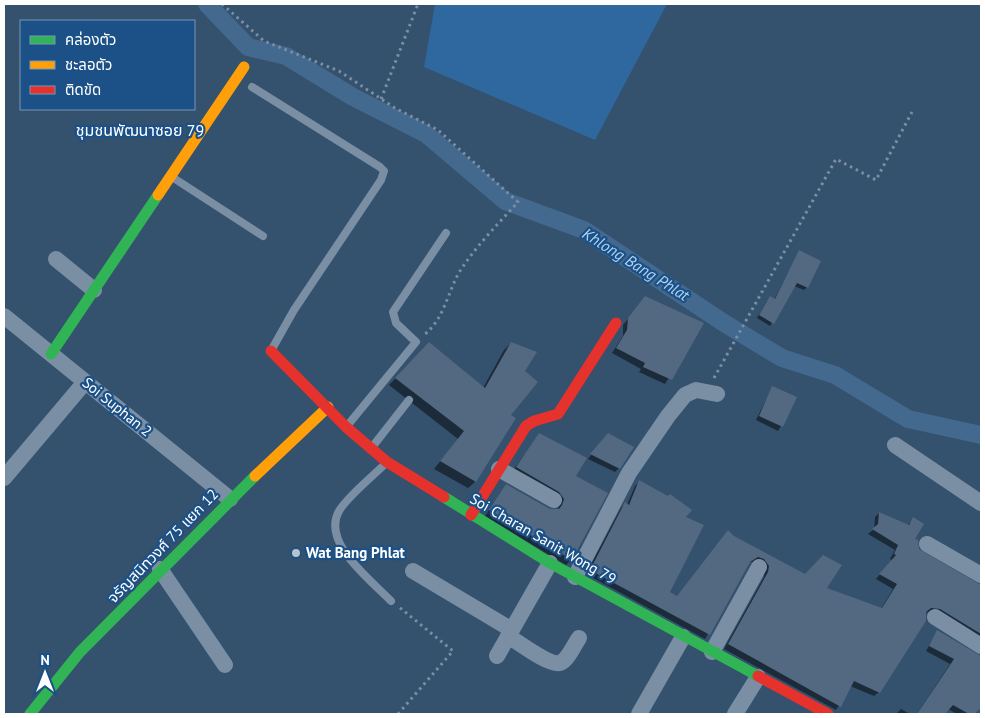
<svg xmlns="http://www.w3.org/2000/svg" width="985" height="718" font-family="'PT Sans','Noto Sans Thai',sans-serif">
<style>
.green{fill:#2f689e}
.shadow{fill:#0007}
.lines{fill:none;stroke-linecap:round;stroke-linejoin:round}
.canal{stroke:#43698f;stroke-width:18}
.building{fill:#526981}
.path{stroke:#7b8fa4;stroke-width:3;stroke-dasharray:2.5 4;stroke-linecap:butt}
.lane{stroke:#7b8fa4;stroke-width:8}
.street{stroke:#7b8fa4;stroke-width:16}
.fast{stroke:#30b455;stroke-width:11}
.slow{stroke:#ff9f0a;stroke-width:11}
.jam{stroke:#e5322d;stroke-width:11}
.poi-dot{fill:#b8c2cc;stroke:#1b5187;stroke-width:2}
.labels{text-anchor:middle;stroke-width:4.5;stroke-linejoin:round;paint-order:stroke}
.street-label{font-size:15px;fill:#fff;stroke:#1b5187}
.poi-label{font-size:15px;font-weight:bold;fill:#fff;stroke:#1b5187;text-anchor:start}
.neighbourhood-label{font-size:16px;fill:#fff;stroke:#1b5187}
.water-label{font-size:16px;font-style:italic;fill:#afd2f3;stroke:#1b5187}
</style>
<rect width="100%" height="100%" fill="#34516e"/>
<path class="green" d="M435,4H667L595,140L424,67Z"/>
<path class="shadow" d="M799,252L807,287L804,290L794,286L770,326L757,318L767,301L774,300Z
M641,303L702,323L665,384L639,372L641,369L612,353L623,336V325Z
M511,343L524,372L509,415L514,418L475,482L468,488L434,469L458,439L389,385L429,344L483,388L504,350Z
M772,388L796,398L778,431L756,420Z
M539,435L574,477L571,560L566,565L485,516L506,486L549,510H558L559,506L511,473Z
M604,438L619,468L615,472L588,459Z
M639,482L684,517L669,592L677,597L733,537L825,588L881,609L893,589L876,579L892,560L890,559L895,550L868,534L874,529L875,517L879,513L907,526L913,519V539L917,549L976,585H981V641L930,611L925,613L879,692L874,696L850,686L836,710L724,649L764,577V567L759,562H749L705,639L586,574L621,508L625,504L627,505L635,486Z
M937,632L976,656H981V708L973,714H957L948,709L943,714H917L950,664L926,651Z
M901,709L910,714H896Z"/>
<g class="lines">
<path class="canal" d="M207,4L248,47L286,56L353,97L426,134L505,201L584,230L724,323L782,358L835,375L908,419L981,435"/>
</g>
<path class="building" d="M799,250L821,261L808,288L797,283L774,324L759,315L770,296L775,299Z
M645,296L704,323L672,380L643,367L645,363L616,348L627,330L628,318Z
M429,342L485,388L511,342L537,352L525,371L538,382L511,415L516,418L476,482L440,461L464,431L395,378Z
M772,386L797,397L783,427L759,416Z
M539,433L587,458L576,476L608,493L572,560L489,510L506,484L550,509H559L562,505L564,499L559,492L516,467Z
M608,433L634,447L620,469L590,454Z
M639,480L668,496L670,494L692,510L686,517L704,525L670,592L677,596L728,530L734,536L805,574L823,555L842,565L827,588L882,608L897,584L879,574L896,555L894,554L898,545L872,529L878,524L879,512L909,525L913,517L924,524L915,539L918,540L919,549L981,585V634L940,609L931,608L926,612V621L880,693L854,681L841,707L728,644L768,572L769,566L764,559L758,557L750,562L710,635L590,570L625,502L629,505Z
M937,630L981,656V708L974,714H969L953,705L945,714H917L954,659L929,646Z"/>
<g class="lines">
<path class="path" d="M222,4L264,41L339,71L395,108L438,130L518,202C498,224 476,246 460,271C447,293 445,318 424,335
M381,99L418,4
M714,378L836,159L876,180L912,112
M398,714L453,651L399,607"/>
<path class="lane" d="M252,87L380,167L384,171L381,180L294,310L272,349
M172,177L263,236
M347,426L416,342L396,323L393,312L446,233
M373,446L409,400
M385,464C373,476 347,497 339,511C321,543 371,580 391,601"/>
<path class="street" d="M56,259L94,290
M4,316L230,499
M895,445L981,503
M499,469L554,500
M4,478L85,382
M927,544L981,575
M160,569L225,665
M413,571L512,630
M575,577L629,473L668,416L685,395L696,390L717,394
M935,617L981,646
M508,636C518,642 549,666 560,663C568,660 574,645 579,638
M712,652L759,567
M497,656L550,563
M639,714L683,637
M735,714L758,677"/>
<path class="fast" d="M51,354L158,195
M444,497L550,563L758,676
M30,714L80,652L255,476"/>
<path class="slow" d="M158,195L244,67
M255,476L328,407"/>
<path class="jam" d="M271,351L346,427L387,462L444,497
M471,515L526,426L534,421L558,414L616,323
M758,676L828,714"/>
</g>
<circle class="poi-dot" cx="296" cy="553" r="5"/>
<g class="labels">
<g class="street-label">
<text transform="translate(117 407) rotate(39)" y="5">Soi Suphan 2</text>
<text transform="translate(543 539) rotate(30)" y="5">Soi Charan Sanit Wong 79</text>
<text transform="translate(163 546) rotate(-46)" y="5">จรัญสนิทวงศ์ 75 แยก 12</text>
</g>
<g class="poi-label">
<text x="306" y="558">Wat Bang Phlat</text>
</g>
<g class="neighbourhood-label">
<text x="140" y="136">ชุมชนพัฒนาซอย 79</text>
</g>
<g class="water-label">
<text transform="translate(636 264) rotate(32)" y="6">Khlong Bang Phlat</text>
</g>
</g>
<rect width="985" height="718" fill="none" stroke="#ffffff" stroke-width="10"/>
<rect x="20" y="20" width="175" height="90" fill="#1b5187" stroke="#7697b7"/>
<rect x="30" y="36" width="25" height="8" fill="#30b455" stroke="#7697b7"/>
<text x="65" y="45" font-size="15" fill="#ffffff">คล่องตัว</text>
<rect x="30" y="61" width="25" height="8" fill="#ff9f0a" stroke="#7697b7"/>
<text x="65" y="70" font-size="15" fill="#ffffff">ชะลอตัว</text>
<rect x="30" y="86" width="25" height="8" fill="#e5322d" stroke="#7697b7"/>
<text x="65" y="95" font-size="15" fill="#ffffff">ติดขัด</text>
<g transform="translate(45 673)" stroke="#1b5187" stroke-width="4" paint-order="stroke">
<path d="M0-4L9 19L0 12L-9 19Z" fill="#ffffff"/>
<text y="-8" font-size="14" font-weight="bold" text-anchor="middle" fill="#ffffff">N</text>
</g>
</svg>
